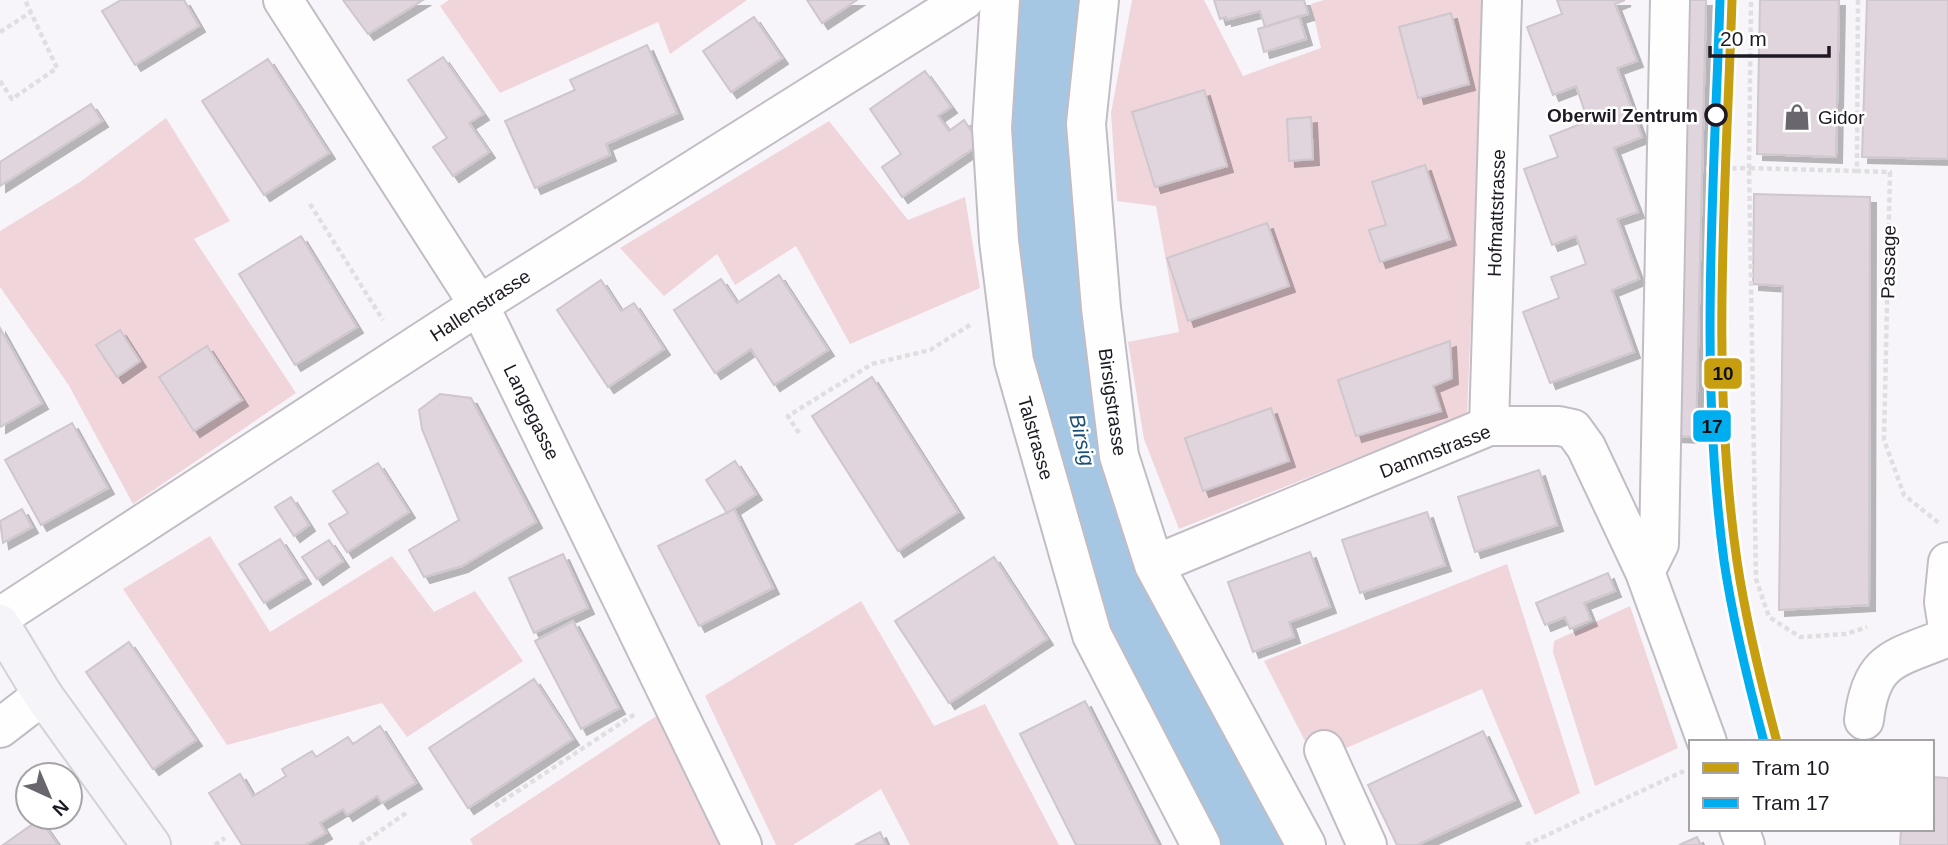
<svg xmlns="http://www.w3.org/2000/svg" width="1948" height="845" font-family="Helvetica,sans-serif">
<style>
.green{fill:#f0d5da}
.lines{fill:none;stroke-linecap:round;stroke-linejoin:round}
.river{stroke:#a6c7e4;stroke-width:72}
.building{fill:#e0d4dd;stroke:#cec7cd;stroke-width:2;filter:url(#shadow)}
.minor-casing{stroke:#c2bdc5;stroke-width:42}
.major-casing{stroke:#d4d2d6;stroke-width:42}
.path{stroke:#dfdee0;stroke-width:4.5;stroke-dasharray:5 3.5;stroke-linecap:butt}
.minor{stroke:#fefefe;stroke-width:38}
.major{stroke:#f4f4f9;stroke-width:38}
.tram-1-casing{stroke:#fff;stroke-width:14}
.tram-2-casing{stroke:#fff;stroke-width:14}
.tram-1{stroke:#c69e10;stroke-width:9}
.tram-2{stroke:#00aeef;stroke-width:9}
.stop-dot{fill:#fff;stroke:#1e1923;stroke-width:3.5}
.labels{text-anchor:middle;stroke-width:5;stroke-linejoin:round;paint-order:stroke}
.stop-label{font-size:19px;font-weight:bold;fill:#1e1923;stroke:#fff;text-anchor:end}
.poi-label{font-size:19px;fill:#1e1923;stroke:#fff;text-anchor:start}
.street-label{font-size:19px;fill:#1e1923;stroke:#fff}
.water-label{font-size:21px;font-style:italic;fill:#194e76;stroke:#fff}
.line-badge{stroke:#fff;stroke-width:2.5}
.pale-badge-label{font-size:19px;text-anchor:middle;font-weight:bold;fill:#111}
</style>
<defs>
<filter id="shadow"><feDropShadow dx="6" dy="6" stdDeviation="0" flood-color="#0004"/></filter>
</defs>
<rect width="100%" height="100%" fill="#f8f5fa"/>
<path class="green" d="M449,0H747L670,54L658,22L500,93L440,6Z
M1052,0H1092L1104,398L1295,845H1222L1112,635L1028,349L1015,168L1020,11Z
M1132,0H1204L1243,76L1321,48L1311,4L1324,0H1485L1467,414L1179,529L1144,439L1128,342L1179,332L1156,206L1117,201L1111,113Z
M166,118L230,221L194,239L296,393L133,504L68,384L0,287V231L80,182Z
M829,121L908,220L965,197L980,288L850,344L796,246L735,285L717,254L664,296L620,248Z
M210,536L270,632L392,556L434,612L475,591L523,661L407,737L382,703L227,745L123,589Z
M1507,564L1580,793L1535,815L1482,689L1344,749L1305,741L1264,661Z
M861,601L934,726L985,704L1059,845H910L881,789L793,845H776L705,696Z
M1630,606L1678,748L1595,786L1553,652L1554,641Z
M661,713L722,845H473L470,839Z"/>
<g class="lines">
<path class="river" d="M1046,0L1043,109L1056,313L1083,451L1117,557L1258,845"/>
</g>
<path class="building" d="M121,0H184L199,26L135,65L102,11Z
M343,0H423L368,34Z
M807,0H857L822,23Z
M1214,0H1304L1308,14L1265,27L1260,11L1226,20V17L1220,19Z
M1557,0H1625L1615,4L1637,61L1617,68L1642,137L1614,148L1638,212L1617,219L1639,279L1612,290L1634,352L1550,383L1523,312L1559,298L1551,277L1586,264L1576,236L1552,245L1524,169L1558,157L1550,136L1588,121L1576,86L1553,95L1527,27L1562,14Z
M1683,0H1706L1696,437L1673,436Z
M1760,0H1839L1836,157L1757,154Z
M1867,0H1948V159L1862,157Z
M1451,13L1469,84L1418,98L1399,27Z
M1299,16L1306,39L1264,52L1258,29Z
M754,17L782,58L731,92L703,51Z
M647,45L677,113L606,144L610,155L535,188L505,121L575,90L570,80Z
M443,57L483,114L469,123L489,152L453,176L433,147L447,138L408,80Z
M268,59L329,153L264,195L202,101Z
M925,71L951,107L938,116L949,131L964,120L980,144L902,197L882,167L901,154L870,109Z
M1204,90L1227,166L1155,187L1132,112Z
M91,104L102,121L0,186V162Z
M1311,117L1313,159L1289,161L1287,119Z
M1425,165L1450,239L1380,262L1369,230L1386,225L1372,182Z
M1754,194L1870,197L1869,605L1779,610L1783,286L1753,284Z
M1267,223L1289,286L1188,321L1167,258Z
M301,236L357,327L295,365L239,274Z
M779,275L828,350L774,385L751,349L715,373L674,310L721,279L737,303Z
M601,280L621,311L634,303L664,349L608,387L557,310Z
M0,328L42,403L0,427Z
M120,330L140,361L117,377L96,345Z
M1450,341L1452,378L1433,386L1441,411L1356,436L1338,380Z
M207,346L242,400L194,431L159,377Z
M872,377L958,512L898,551L812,416Z
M440,394L471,398L536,522L462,566L424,577L409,550L459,520L422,429L419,410Z
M1271,408L1289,461L1203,491L1185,438Z
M72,423L108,488L41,525L5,460Z
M735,461L756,494L727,513L706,480Z
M378,463L409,512L347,552L329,524L348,513L333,491Z
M1539,470L1557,525L1475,552L1458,497Z
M291,497L309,525L294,536L275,507Z
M22,509L32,527L3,543L0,521Z
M734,509L773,588L699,626L658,546Z
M1427,512L1445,565L1360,593L1342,540Z
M280,539L305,578L264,603L239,564Z
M329,540L343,561L317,579L302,557Z
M1310,552L1330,607L1289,622L1294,637L1253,652L1228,582Z
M563,554L588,608L534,633L509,578Z
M994,557L1047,639L949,703L895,621Z
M1608,573L1615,591L1584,603L1591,620L1570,629L1565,617L1545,625L1536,603Z
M573,621L619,708L581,729L535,641Z
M129,642L196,740L153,769L86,672Z
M534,679L573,739L468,808L429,748Z
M1085,701L1158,845H1076L1020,734Z
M380,726L416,783L382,803L377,796L347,815L343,809L320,823L326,833L305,845H242L209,793L240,774L253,796L286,776L282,769L312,751L316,757L348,737L353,744Z
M1483,731L1515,800L1417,845H1397L1368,785Z
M1932,777L1948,778V845H1900L1901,829H1932Z
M40,819L58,845H3Z
M880,832L886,845H855Z
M1697,837L1701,845H1679Z"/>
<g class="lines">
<defs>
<path id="minor" d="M283,0L479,305L742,845
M1000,0L992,128L999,241L1014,361L1092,635L1201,845
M1099,0L1086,124L1101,308L1119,456L1154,565L1306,845
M1489,426L1502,0
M1948,562L1944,602L1948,628
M1154,565L1489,426H1559L1573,429L1586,447L1645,572L1707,742
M1645,572L1659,544L1670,0
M0,617L479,305L964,0
M1864,720C1871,657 1896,659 1948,637
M0,728L43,695
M1324,750L1367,845
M1739,829L1745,845"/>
<path id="major" d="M0,624L43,695L151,845"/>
</defs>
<use href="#minor" class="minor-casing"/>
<use href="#major" class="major-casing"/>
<path class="path" d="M1858,0L1857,171L1890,172L1884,440L1904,495L1940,524
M0,32L31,12
M0,81L12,99L57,68L25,0
M1706,169L1749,168L1751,0
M1857,171L1749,168L1756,579L1769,617L1800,637L1846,634L1867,627
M310,204L383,320
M799,433L788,416L872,364L930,350L970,325
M495,806L635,714
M215,845L225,838
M360,845L406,813
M1526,845L1684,771"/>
<use href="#minor" class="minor"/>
<use href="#major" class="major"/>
<defs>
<path id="tram-1" d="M1732,0C1726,186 1710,376 1737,561C1746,622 1761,682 1777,742"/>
<path id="tram-2" d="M1720,0C1714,186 1699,375 1724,561C1733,622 1748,682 1764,742"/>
</defs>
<use href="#tram-1" class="tram-1-casing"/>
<use href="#tram-2" class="tram-2-casing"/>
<use href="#tram-1" class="tram-1"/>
<use href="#tram-2" class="tram-2"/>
</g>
<defs>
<symbol id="shop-bare" viewBox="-9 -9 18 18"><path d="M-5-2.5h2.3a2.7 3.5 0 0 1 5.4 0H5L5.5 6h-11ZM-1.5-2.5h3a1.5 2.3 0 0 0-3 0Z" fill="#6a666e" stroke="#fff" stroke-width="2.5" paint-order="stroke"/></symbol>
</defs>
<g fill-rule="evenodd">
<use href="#shop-bare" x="1778" y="98" width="38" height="38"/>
</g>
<circle class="stop-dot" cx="1716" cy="115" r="10"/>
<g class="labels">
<g class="stop-label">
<text x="1698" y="122">Oberwil Zentrum</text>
</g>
<g class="poi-label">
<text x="1818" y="124">Gidor</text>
</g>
<g class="street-label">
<text transform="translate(1496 213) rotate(-88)" y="7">Hofmattstrasse</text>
<text transform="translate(1888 262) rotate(-89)" y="7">Passage</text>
<text transform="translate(480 305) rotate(-33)" y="7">Hallenstrasse</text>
<text transform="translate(1113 402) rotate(82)" y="7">Birsigstrasse</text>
<text transform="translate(532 412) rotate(64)" y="7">Langegasse</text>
<text transform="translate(1036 438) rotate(74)" y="7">Talstrasse</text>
<text transform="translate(1435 451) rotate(-21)" y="7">Dammstrasse</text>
</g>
<g class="water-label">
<text transform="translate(1082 440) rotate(77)" y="7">Birsig</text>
</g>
</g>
<g class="line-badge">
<rect x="1703" y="357" width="40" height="33" rx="7" fill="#c69e10"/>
<rect x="1692" y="409" width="40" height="34" rx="7" fill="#00aeef"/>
</g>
<g class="pale-badge-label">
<text x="1723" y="380">10</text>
<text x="1712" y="433">17</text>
</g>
<rect x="1689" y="740" width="245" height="91" fill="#ffffff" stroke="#a5a3a7" stroke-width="2"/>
<rect x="1703" y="763" width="35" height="10" fill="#c69e10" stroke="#a5a3a7" stroke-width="2"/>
<text x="1752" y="775" font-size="21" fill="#1e1923">Tram 10</text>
<rect x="1703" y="798" width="35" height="10" fill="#00aeef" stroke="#a5a3a7" stroke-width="2"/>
<text x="1752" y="810" font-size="21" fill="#1e1923">Tram 17</text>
<g transform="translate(49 796) rotate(136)"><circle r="33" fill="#ffffff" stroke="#a5a3a7" stroke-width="2"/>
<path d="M0-5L12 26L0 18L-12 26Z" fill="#6a666e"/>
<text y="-10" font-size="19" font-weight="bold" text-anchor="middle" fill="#1e1923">N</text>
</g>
<path d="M1710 46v10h119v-10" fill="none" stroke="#1e1923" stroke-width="3.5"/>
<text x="1720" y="46" font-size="21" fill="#1e1923" stroke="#ffffff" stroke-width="5" paint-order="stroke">20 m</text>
</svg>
